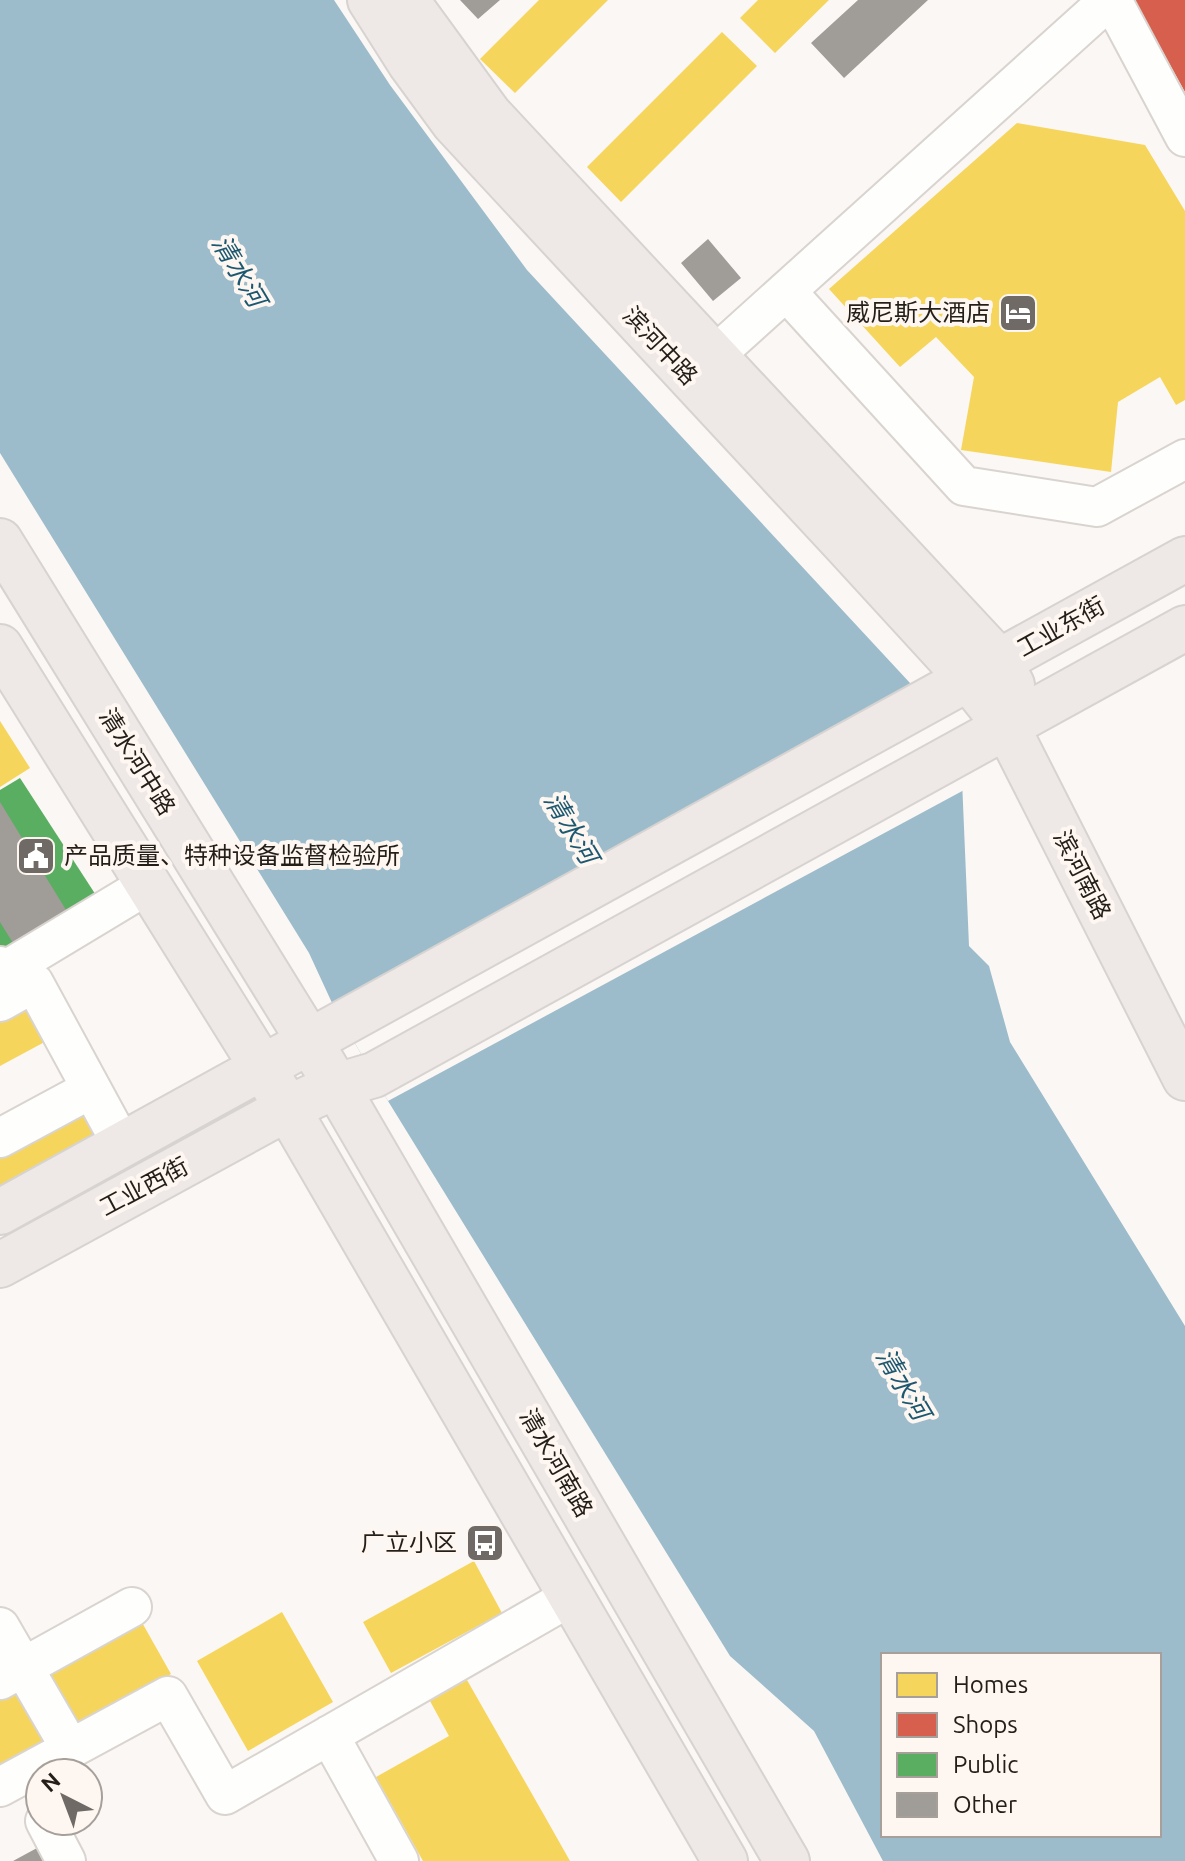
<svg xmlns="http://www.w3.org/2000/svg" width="1185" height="1861" font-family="Ubuntu,'Noto Sans SC',sans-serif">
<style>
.water{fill:#9cbccb;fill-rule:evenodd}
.pier{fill:#fbf7f4}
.homes{fill:#f6d55c}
.shops{fill:#d6604d}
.public{fill:#5aae61}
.building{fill:#a09c98}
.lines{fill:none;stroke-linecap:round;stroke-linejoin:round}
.minor-casing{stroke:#d9d4cf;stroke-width:42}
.major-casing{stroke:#d6d3d1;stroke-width:48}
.minor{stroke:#fefefd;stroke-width:38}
.major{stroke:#eee8e6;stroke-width:44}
.labels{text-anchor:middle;stroke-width:8;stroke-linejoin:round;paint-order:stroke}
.poi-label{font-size:24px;fill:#241e18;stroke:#fef7f1;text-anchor:end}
.street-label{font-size:24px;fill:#241e18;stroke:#fef7f1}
.water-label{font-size:26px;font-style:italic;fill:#1d5871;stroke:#fef7f1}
</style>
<rect width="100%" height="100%" fill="#fbf7f4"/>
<path class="water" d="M0,0H334L390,85L527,270L910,683L962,780L969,946L989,966L1010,1042L1185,1326V1861H883L814,1731L730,1656L388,1101L333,1005L309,953L0,453ZM883,1655H1159V1835H883Z"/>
<path class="pier" d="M918,691L966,779V789L388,1101L333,1005Z"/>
<path class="homes" d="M539,0H608L515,93L480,59Z
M758,0H829L775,53L740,18Z
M722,32L757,66L621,202L587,167Z
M1017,123L1145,145L1185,211V400L1176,405L1160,377L1118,402L1111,472L961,450L974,377L936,337L900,367L829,289Z
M0,721L30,768L0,787Z
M28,992L52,1038L0,1066V1008Z
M86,1098L110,1144L0,1204V1145Z
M474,1561L502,1613L391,1673L363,1622Z
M282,1612L333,1702L248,1751L197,1661Z
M140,1619L171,1674L68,1731L37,1676Z
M467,1680L544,1815L570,1861H423L376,1777L449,1736L430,1701Z
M22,1684L51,1738L0,1766V1696Z"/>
<path class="shops" d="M1134,0H1185V92Z"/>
<path class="public" d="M20,778L114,923L0,983V790Z"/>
<path class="building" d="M460,0H500L478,19Z
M858,0H928L844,78L811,43Z
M708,239L741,278L713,301L681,263Z
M0,802L74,923L21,956L0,922Z
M37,1848L45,1861H13Z"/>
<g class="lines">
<defs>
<path id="minor" d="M1112,0L1185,137
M786,291L964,486L1097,507L1185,459
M714,356L1109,0
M0,966L3,972L149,884
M0,1002L34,983L122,1145
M0,1138L91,1089
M0,1627L62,1734
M0,1680L132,1607
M329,1735L399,1861
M0,1787L168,1696L225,1795L570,1597
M45,1821L66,1861"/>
<path id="major" d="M370,0L410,63L454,123L845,544L968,678L1007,727L1185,1078
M406,0L489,114L999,661L1012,685
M0,541L324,1065L787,1861
M0,647L279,1094L725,1861
M0,1212L1185,559
M0,1265L288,1108L336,1086L374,1075L1185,628"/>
</defs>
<use href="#minor" class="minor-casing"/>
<use href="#major" class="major-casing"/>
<use href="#minor" class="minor"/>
<use href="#major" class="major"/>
</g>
<defs>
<symbol id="hotel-square" viewBox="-11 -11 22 22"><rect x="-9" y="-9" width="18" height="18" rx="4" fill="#6f6a65" stroke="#fef7f1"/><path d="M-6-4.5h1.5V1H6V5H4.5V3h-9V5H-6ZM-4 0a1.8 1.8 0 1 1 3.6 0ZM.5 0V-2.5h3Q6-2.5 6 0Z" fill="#fff"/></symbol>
<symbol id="civic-square" viewBox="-11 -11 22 22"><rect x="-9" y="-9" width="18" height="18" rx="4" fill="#6f6a65" stroke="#fef7f1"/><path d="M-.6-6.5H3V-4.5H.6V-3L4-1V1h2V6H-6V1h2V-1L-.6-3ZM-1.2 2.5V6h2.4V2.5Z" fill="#fff"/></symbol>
<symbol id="bus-square" viewBox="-11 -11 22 22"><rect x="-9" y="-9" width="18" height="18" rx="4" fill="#6f6a65" stroke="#fef7f1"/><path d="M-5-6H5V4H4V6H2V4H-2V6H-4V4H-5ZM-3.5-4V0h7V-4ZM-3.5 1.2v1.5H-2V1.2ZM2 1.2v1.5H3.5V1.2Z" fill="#fff"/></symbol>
</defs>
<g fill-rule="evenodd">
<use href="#hotel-square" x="996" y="291" width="44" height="44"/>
<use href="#civic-square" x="14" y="834" width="44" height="44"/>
<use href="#bus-square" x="463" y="1521" width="44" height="44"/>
</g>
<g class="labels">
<g class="poi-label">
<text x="990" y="321">威尼斯大酒店</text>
<text x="64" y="864" text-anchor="start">产品质量、特种设备监督检验所</text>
<text x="457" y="1551">广立小区</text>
</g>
<g class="street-label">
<text transform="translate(660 346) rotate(47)" y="8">滨河中路</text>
<text transform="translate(1061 627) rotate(-29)" y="8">工业东街</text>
<text transform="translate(137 762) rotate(58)" y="8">清水河中路</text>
<text transform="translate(1082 875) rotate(63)" y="8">滨河南路</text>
<text transform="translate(144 1187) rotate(-28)" y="8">工业西街</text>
<text transform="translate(556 1463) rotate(60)" y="8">清水河南路</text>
</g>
<g class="water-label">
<text transform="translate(239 271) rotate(59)" y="9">清水河</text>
<text transform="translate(571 828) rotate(59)" y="9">清水河</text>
<text transform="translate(903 1384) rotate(59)" y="9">清水河</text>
</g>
</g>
<rect x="881" y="1653" width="280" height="184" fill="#fef7f1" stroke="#a7a09a" stroke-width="2"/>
<rect x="897" y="1673" width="40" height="24" fill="#f6d55c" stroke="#a7a09a" stroke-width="2"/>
<text x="953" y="1693" font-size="24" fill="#241e18">Homes</text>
<rect x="897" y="1713" width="40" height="24" fill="#d6604d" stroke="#a7a09a" stroke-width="2"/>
<text x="953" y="1733" font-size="24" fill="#241e18">Shops</text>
<rect x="897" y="1753" width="40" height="24" fill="#5aae61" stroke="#a7a09a" stroke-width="2"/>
<text x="953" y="1773" font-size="24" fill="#241e18">Public</text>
<rect x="897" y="1793" width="40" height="24" fill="#a09c98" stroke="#a7a09a" stroke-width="2"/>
<text x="953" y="1813" font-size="24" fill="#241e18">Other</text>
<g transform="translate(64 1797) rotate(318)"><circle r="38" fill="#fef7f1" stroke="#a7a09a" stroke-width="2"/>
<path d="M0-6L14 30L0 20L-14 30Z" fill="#6f6a65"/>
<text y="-12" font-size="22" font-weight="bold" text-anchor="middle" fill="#241e18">N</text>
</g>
</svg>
